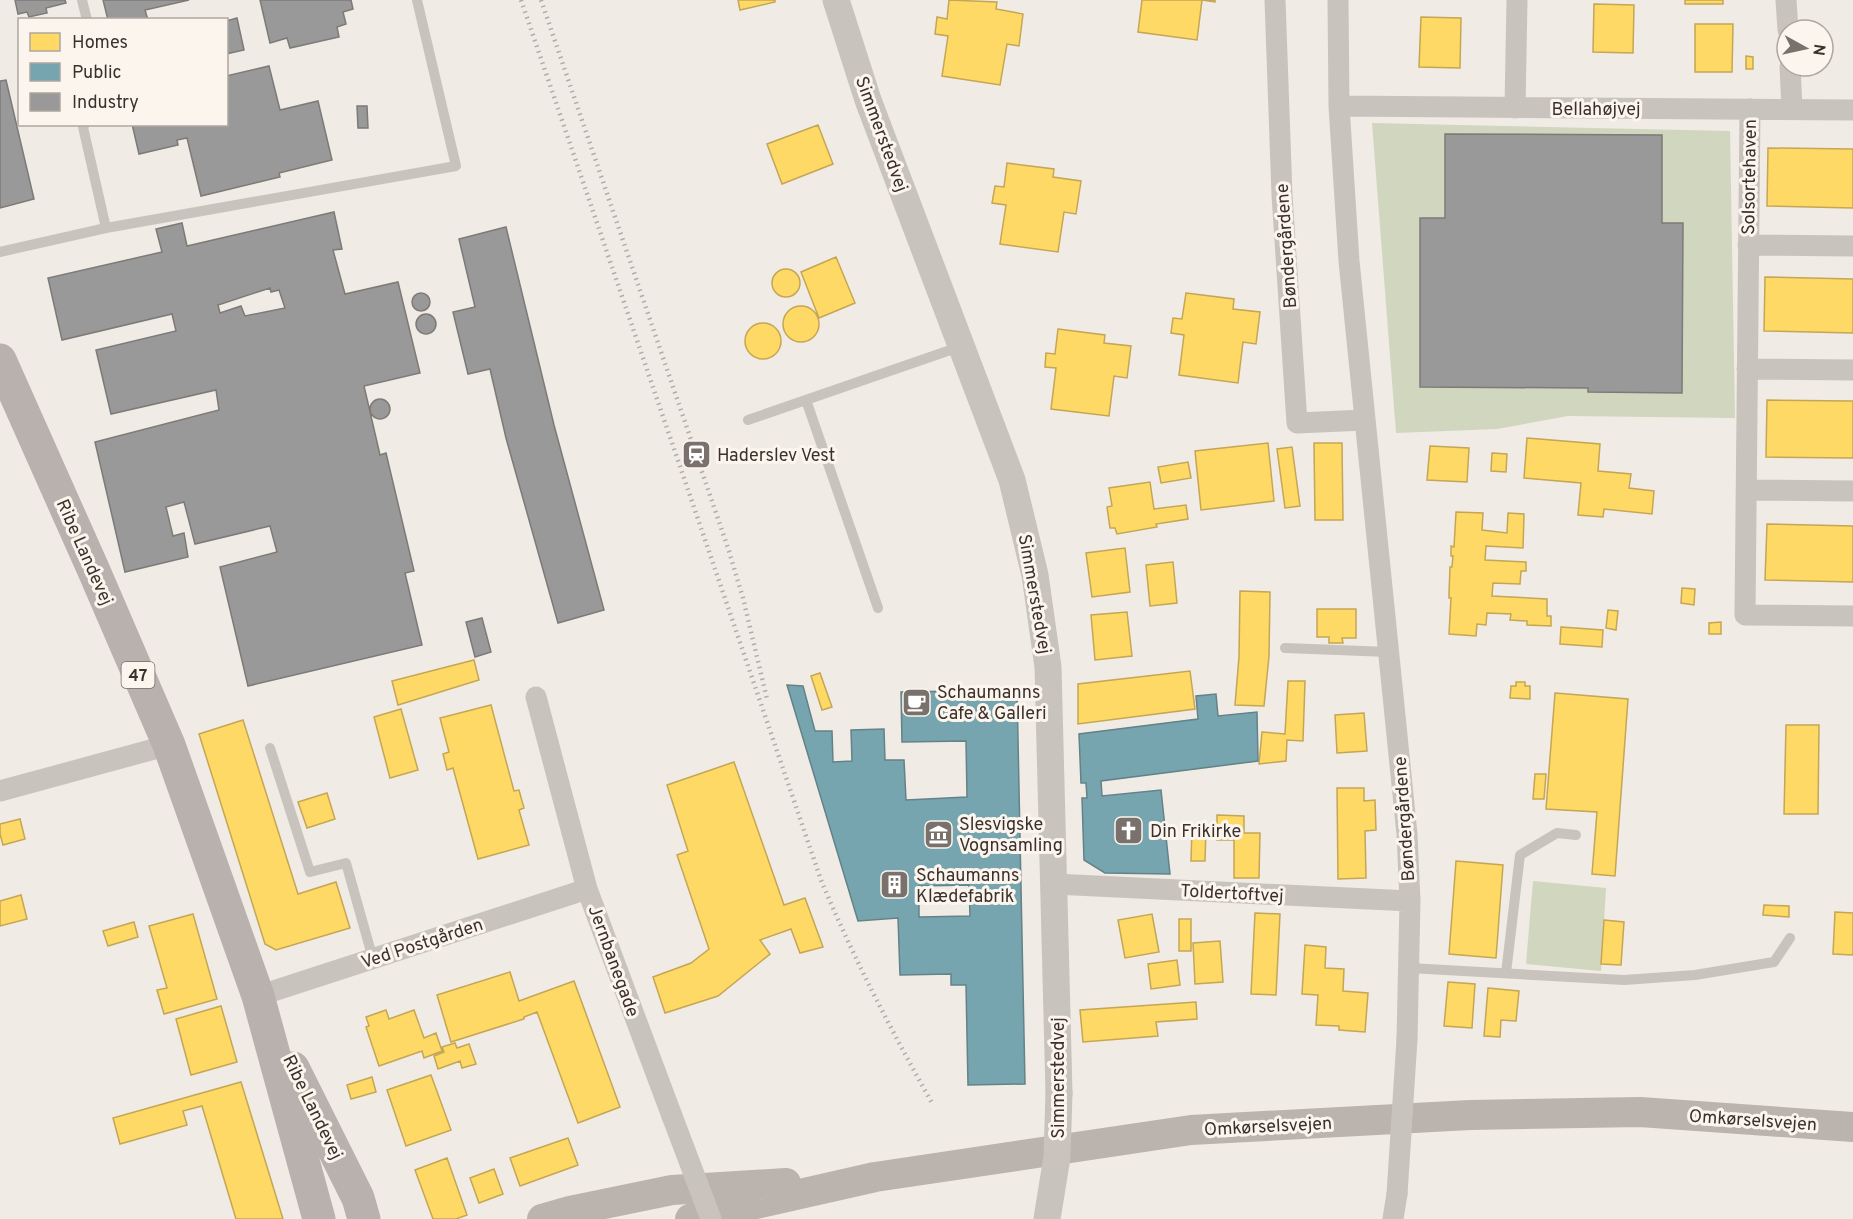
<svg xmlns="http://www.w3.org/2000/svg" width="1853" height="1219" font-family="Overpass,sans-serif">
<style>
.green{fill:#d1d6bf}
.homes{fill:#ffd966;stroke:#c4a654;stroke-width:1.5}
.public{fill:#76a5af;stroke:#648287;stroke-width:1.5;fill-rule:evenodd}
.industry{fill:#999;stroke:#7d7a78;stroke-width:1.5;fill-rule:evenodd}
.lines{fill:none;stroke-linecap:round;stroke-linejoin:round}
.service{stroke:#c9c3be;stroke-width:10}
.minor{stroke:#c9c3be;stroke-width:21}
.tertiary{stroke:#c9c3be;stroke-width:27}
.secondary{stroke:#bab3ae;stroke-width:30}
.primary{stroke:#b8b1ad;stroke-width:33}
.rail{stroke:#b1aca8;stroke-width:4.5;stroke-dasharray:1.5 4.5;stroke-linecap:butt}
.minor-bridge{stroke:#c9c3be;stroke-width:21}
.tertiary-bridge{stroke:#c9c3be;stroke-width:27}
.labels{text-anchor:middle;stroke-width:6;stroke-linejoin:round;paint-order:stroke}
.shield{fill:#fbf5ee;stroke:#756b66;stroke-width:1.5}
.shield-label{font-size:16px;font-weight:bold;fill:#3b302b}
.street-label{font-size:18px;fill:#3b302b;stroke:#fbf5ee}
.poi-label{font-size:18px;fill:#3b302b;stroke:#fbf5ee;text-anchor:start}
</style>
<rect width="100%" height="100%" fill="#f0ebe5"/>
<path class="green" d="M1372,123L1730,131L1735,418L1568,416L1497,429L1396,433Z
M1533,881L1606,888L1601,971L1526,964Z"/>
<path class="homes" d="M738,0H775V2L740,10Z
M949,0L997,2L996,9L1023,14L1019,46L1007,44L1000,85L942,76L948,36L935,34L937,17L947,19Z
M1142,0H1215V2L1202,0L1197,40L1138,32Z
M1685,0H1723V4H1685Z
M1594,4L1634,5L1633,53L1593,52Z
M1421,17L1461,18L1460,68L1419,67Z
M1695,24H1733L1732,72H1695Z
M1746,56L1753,57V69H1746Z
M818,125L833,164L782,184L767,144Z
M1768,148L1853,149V208L1767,206Z
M1007,163L1054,169L1053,177L1081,181L1076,214L1064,212L1058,252L1000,244L1006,205L992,203L995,186L1004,187Z
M836,257L855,303L819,318L801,272Z
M772 283a14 14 0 1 1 28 0a14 14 0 1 1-28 0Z
M1765,277L1853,279V333L1764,331Z
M1186,293L1234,299L1233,309L1260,312L1256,344L1243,342L1238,383L1179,375L1184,335L1171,333L1173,318L1182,319Z
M783 324a18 18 0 1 1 36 0a18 18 0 1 1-36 0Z
M745 341a18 18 0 1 1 36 0a18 18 0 1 1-36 0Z
M1058,329L1105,335L1104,343L1131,346L1127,378L1114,376L1109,416L1051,409L1056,368L1045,367L1046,353L1055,354Z
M1767,400L1853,401V458L1766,457Z
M1527,438L1600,444L1598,471L1631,474L1629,488L1654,491L1652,514L1604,509L1603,517L1578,515L1581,483L1524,478Z
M1268,443L1274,501L1201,510L1195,451Z
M1314,443H1342L1343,520H1315Z
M1430,446L1469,448L1467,482L1427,480Z
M1292,447L1300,506L1285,508L1277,449Z
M1492,453L1507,454L1506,472L1491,471Z
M1188,462L1191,478L1161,483L1158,467Z
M1150,482L1154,509L1186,505L1188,519L1156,524L1157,527L1117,534L1115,528H1110L1107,507L1112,506L1109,488Z
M1456,512L1483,513L1482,530L1507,533L1508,513L1524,514L1523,548L1486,546L1485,560L1526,562V571H1521L1520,584L1493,583L1492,596L1547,599V616H1551V626L1527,625V621L1510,620L1511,614L1487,613L1486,625L1477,624L1476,636L1449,634L1451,598H1449V594L1450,567H1452L1453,556H1451V546L1454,547Z
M1767,524L1853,526V582L1765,580Z
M1125,548L1130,592L1092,597L1086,553Z
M1173,562L1177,603L1150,606L1146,565Z
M1682,588L1695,589L1694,605L1681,603Z
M1240,591L1270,592L1269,656L1264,706L1235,705L1239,657Z
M1317,609H1356V638H1342L1343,643H1329V637H1317Z
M1608,610L1618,611L1616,630L1606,628Z
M1127,612L1132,656L1095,660L1091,615Z
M1721,622V634H1709V623Z
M1561,627L1603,630L1602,647L1560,644Z
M474,660L479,680L398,705L392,681Z
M1190,671L1195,709L1078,724V684Z
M820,673L832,707L822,710L811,676Z
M1288,681H1305L1303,741L1287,740L1286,761L1259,764L1262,732L1285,734Z
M1516,682H1525V686H1530V699L1510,698L1511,686H1516Z
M1555,693L1628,699L1615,876L1592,874L1597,812L1546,809Z
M491,705L514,791L519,790L524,808L519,810L529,845L478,859L453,768L447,770L443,754L449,752L440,718Z
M401,709L418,770L390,778L374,717Z
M1364,713L1367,751L1337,753L1335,715Z
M243,720L298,894L336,882L350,928L276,950L265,944L199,734Z
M1786,725H1819L1818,814H1784Z
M734,762L784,905L805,898L823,947L800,953L791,929L760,940L770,954L718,996L665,1013L653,977L691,963L709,949L677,855L688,851L667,785Z
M1535,774H1546L1544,799H1533Z
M1337,788H1364V801L1375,800L1376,830L1365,831L1366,878L1338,879Z
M327,793L335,819L307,828L298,802Z
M1217,815L1244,816V833H1260L1259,878H1234V840H1217Z
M20,819L25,839L3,845L0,834V824Z
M1192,828H1206L1205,861H1191Z
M1456,861L1503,865L1496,958L1449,954Z
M21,895L27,919L0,926V901Z
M1764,905L1789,906V917L1763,915Z
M1835,912L1853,913V955L1833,954Z
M1255,913L1280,914L1276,995L1251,994Z
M193,914L217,999L164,1014L157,990L167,988L149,926Z
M1152,914L1159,952L1125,958L1118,920Z
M1179,919H1191V951H1179Z
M1604,920L1624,922L1621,965L1601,964Z
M134,922L138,937L108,946L103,931Z
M1220,941L1223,982L1195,984L1193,943Z
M1305,945L1326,947L1325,968L1344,969L1343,991L1368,993L1365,1032L1339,1030V1026L1316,1025L1318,995L1302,994Z
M1177,960L1180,985L1151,989L1148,964Z
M510,972L519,1001L574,981L620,1107L578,1123L537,1012L524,1017V1019L451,1042L437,995Z
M1448,982L1475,984L1472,1028L1444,1026Z
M1488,988L1519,991L1516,1021L1501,1020L1500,1037L1484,1036Z
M1196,1002L1197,1019L1156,1022L1158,1036L1083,1042L1080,1010Z
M221,1006L237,1062L191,1075L176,1019Z
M386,1010L389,1019L414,1010L424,1038L436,1033L442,1051L424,1058L422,1051L379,1066L366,1027L369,1026L366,1017Z
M455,1043L457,1048L469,1044L476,1064L462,1068L460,1061L438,1069L434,1056L444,1052L442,1047Z
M431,1075L451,1130L406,1146L387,1090Z
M372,1077L376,1092L351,1099L347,1085Z
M241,1082L283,1219H236L202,1106L183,1111L187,1125L120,1144L113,1118Z
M568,1138L578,1165L520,1186L510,1158Z
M447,1158L467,1215L456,1219H433L415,1170Z
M494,1169L503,1194L479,1203L470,1178Z"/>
<path class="public" d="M787,685L803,686L815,731H832L833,762L852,761L851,730L884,729L885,760H904L906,800L967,797L966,741L902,742L901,692L1017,690L1025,1084L968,1085L966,985H951V974L900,975L898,918L858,921ZM969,885L970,916L919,917V886Z
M1216,694L1218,716L1257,712L1258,761L1101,781L1102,796L1161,790L1170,874L1105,873L1084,860L1082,798H1087L1086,783H1081L1079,734L1198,719L1196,696Z"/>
<path class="industry" d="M15,0H65L66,3L46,8L47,13L29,17L27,12L18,14Z
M103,0H189L145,10L148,20H108Z
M260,0H351L353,9L343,12L346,24L337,27L339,37L290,48L287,38L270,43Z
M237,18L244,50L226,54V21Z
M269,66L280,110L318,101L332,160L279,173L280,177L201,196L187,138L177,140L178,145L139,154L132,124H226V76Z
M6,80L34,199L0,208V81Z
M357,106H367L368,128H358Z
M1445,134L1662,135V223H1683L1682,393L1588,392V388L1420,387V218H1445Z
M334,212L342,249L333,250L345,294L398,282L420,373L364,386L380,455L386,453L414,571L405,573L422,645L248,686L220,567L277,552L270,526L195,544L184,502L166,507L173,536L184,533L188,557L125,572L95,442L219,410L216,390L111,414L96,350L176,331L172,314L62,340L48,278L162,252L156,229L182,223L187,246ZM270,288L271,292L279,290L285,308L245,316L241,306L220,313L218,305Z
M506,227L554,425L604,610L558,623L506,438L490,369L468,374L453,312L475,307L459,239Z
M412 302a9 9 0 1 1 18 0a9 9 0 1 1-18 0Z
M416 324a10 10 0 1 1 20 0a10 10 0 1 1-20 0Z
M370 409a10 10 0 1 1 20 0a10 10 0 1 1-20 0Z
M482,618L491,652L475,657L466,622Z"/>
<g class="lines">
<path class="service" d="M82,0L87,20
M85,124L83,127L106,228
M0,252L106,228L456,166L417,0
M806,400L878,608
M748,420L962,346
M1285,648L1389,652
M270,748L310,872L346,863L373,959
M1409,968L1624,980L1695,975L1774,962L1790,938
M1506,973L1520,855L1557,833L1576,835"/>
<path class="minor" d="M1275,0L1282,195L1297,423L1365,420
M1338,0L1339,106L1349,261L1407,834L1410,901L1407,1039
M1786,0L1788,30
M1790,66L1792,109
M1339,106L1853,110
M1515,108L1517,0
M1750,109L1745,615L1853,616
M1748,245L1853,246
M1747,369L1853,370
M1746,490L1853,491
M536,697L587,889L672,1116
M0,791L169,745
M1054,884L1410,901
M258,996L587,889
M1393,1219L1397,1194"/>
<path class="tertiary" d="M836,0L868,100L1012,480L1035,575L1048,667L1059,1093"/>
<path class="secondary" d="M542,1219L570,1211L672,1190L786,1183
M690,1219L875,1177L1191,1130L1470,1115L1640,1112L1853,1127"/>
<path class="primary" d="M0,360L94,571L169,745L258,996L319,1219
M293,1068L358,1198L364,1219"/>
<path class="rail" d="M521,0L821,880C853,957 891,1030 932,1103
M541,0L729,551L743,598L767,699"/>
<path class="minor-bridge" d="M672,1116L711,1219
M1397,1194L1407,1039"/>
<path class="tertiary-bridge" d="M1047,1219L1057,1157L1059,1093"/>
</g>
<defs>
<symbol id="station-square" viewBox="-11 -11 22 22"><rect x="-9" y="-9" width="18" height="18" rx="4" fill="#7a716c" stroke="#fbf5ee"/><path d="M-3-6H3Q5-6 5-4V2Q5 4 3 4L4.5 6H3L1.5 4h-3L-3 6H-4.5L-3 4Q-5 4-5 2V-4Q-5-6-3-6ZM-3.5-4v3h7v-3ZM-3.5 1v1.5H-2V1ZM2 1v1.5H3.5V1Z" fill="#fff"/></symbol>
<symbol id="cafe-square" viewBox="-11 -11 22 22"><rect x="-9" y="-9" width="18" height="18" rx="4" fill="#7a716c" stroke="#fbf5ee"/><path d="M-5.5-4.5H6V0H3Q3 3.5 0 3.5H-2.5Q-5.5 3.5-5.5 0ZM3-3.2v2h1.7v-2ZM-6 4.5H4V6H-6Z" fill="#fff"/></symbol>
<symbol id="church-square" viewBox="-11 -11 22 22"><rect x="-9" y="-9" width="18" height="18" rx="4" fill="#7a716c" stroke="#fbf5ee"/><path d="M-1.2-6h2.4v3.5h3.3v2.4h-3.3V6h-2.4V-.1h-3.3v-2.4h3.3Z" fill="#fff"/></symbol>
<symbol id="museum-square" viewBox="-11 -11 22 22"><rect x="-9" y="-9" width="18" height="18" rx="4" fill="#7a716c" stroke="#fbf5ee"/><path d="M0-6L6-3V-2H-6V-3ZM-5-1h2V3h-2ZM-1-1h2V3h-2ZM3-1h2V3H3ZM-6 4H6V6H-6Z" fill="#fff"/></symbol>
<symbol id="building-square" viewBox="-11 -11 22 22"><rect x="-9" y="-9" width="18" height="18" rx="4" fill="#7a716c" stroke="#fbf5ee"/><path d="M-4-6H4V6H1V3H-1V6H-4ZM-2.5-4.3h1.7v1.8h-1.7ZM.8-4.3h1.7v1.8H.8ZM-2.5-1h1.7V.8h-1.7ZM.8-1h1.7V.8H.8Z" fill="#fff"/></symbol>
</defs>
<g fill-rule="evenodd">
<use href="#station-square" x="680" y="438" width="33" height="33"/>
<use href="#cafe-square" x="900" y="686" width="33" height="33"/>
<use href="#church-square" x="1112" y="814" width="33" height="33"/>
<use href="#museum-square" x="922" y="818" width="33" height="33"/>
<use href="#building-square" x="878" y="868" width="33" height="33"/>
</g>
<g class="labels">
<rect class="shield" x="121.5" y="662" width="33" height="26" rx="4.5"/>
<g class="shield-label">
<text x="138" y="681">47</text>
</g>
<g class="street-label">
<text x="1596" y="115">Bellahøjvej</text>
<text transform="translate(882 134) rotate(70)" y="6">Simmerstedvej</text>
<text transform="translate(1749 177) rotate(-89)" y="6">Solsortehaven</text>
<text transform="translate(1286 246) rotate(-94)" y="6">Bøndergårdene</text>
<text transform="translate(85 552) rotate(66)" y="6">Ribe Landevej</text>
<text transform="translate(1035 594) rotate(80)" y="6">Simmerstedvej</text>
<text transform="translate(1404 819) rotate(-94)" y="6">Bøndergårdene</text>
<text transform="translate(1232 893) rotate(3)" y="6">Toldertoftvej</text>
<text transform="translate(422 943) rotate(-18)" y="6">Ved Postgården</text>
<text transform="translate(614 961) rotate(70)" y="6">Jernbanegade</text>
<text transform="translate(1058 1078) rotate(-90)" y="6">Simmerstedvej</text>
<text transform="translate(313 1107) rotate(64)" y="6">Ribe Landevej</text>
<text transform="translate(1753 1120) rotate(4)" y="6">Omkørselsvejen</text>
<text transform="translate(1268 1126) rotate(-3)" y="6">Omkørselsvejen</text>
</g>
<g class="poi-label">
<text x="717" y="461">Haderslev Vest</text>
<text x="937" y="698">Schaumanns<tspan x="937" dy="21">Cafe &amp; Galleri</tspan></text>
<text x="959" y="830">Slesvigske<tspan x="959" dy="21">Vognsamling</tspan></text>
<text x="1150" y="837">Din Frikirke</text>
<text x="916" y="881">Schaumanns<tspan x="916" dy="21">Klædefabrik</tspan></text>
</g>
</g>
<rect x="18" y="18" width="210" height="108" fill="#fbf5ee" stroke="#aea6a0" stroke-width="1.5"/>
<rect x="30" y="33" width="30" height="18" fill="#ffd966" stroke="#aea6a0" stroke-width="1.5"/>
<text x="72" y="48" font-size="18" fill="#3b302b">Homes</text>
<rect x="30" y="63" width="30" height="18" fill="#76a5af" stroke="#aea6a0" stroke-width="1.5"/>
<text x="72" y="78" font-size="18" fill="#3b302b">Public</text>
<rect x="30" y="93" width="30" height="18" fill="#999999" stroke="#aea6a0" stroke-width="1.5"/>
<text x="72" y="108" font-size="18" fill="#3b302b">Industry</text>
<g transform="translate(1805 48) rotate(98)"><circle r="28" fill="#fbf5ee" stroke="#aea6a0" stroke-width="1.5"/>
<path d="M0-4.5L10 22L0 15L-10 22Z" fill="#7a716c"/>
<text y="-9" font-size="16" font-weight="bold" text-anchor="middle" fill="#3b302b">N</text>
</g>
</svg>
